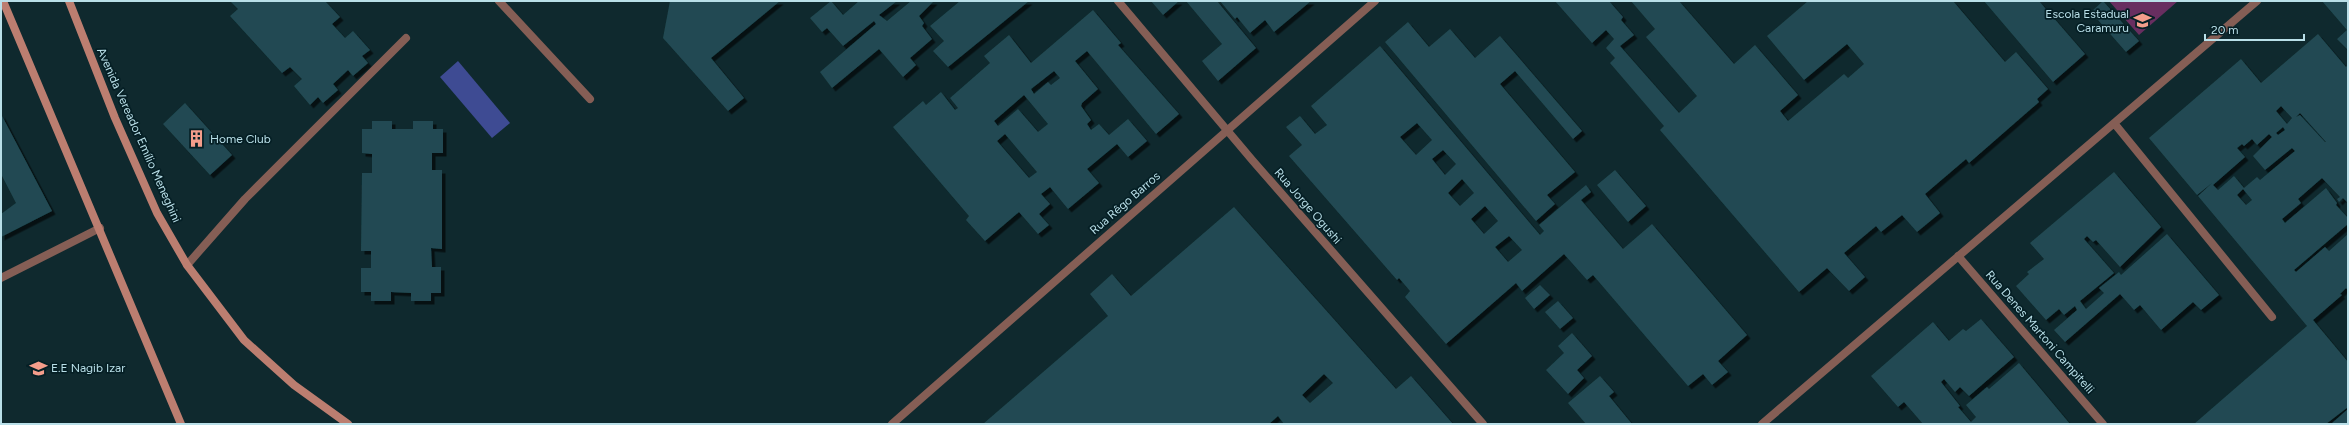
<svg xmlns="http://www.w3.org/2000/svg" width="2349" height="425" font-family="Figtree,sans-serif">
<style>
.green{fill:#682e60}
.water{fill:#3e4b93}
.building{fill:#214a52;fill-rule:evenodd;filter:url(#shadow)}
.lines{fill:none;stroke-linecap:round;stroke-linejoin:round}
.service{stroke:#855e55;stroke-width:8}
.minor{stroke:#855e55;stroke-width:8}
.tertiary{stroke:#855e55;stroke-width:8}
.secondary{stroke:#bc7e70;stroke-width:8}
.labels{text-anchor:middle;stroke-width:3.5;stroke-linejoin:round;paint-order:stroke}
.poi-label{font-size:12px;fill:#b9dfe8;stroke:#051f25;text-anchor:start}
.street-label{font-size:12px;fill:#b9dfe8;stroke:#051f25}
</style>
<defs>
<filter id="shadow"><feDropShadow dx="3.5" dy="3.5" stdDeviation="0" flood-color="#0009"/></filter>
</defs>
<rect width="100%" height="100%" fill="#0f292e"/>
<path class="green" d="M2109,1H2178L2139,35Z"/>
<path class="water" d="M458,61L510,123L492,138L440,77Z"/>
<path class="building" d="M230,1H325L340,17L332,24L345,38L353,31L370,50L362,56L368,63L353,76L348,70L333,84L338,90L323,103L318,97L310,105L294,86L302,79L290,67L282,73L230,16L238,9Z
M670,1H780L711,58L744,98L728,111L663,38Z
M831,1L843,15L859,1H897L879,15L887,21L911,1H934L919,16L924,23L922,26L932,39L910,58L916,65L903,77L879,49L832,88L820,72L876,24L874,21L843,46L827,28L822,32L810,18Z
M960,1H1029L948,67L933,51L944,41L930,26Z
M1151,1H1179L1163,15Z
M1186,1H1217L1256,48L1218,81L1202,61L1222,44Z
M1220,1H1311L1274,32L1265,20L1250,33L1237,17L1235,19Z
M1555,1H1609L1623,17L1621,20L1634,35L1620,46L1679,113L1697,96L1646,37L1655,29L1631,1H1679L1734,64L1755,45L1798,95L1780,111L1788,121L1844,74L1848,78L1864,64L1847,44L1804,80L1767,36L1808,1H1953L2005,62L2016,52L2048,89L2037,99L2039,102L1969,163L1966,159L1925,194L1940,213L1917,232L1902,215L1881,232L1876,226L1844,253L1865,277L1849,291L1827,268L1799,292L1660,130L1664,126L1610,63L1615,58L1606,48L1614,39L1606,30L1592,43Z
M1984,1H2039L2085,54L2053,82Z
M2103,1L2139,41L2126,52L2091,12Z
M2322,1H2348V50L2337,39L2347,30Z
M1093,10L1121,43L1118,45L1179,114L1156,134L1087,51L1075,61L1098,89L1082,103L1081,106L1091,120L1087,124L1091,130L1099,124L1109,135L1128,119L1147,141L1128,157L1117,144L1087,169L1099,183L1068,209L1050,187L1041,194L1050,204L1039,214L1049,225L1038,234L1019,212L985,241L966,220L969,216L893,127L923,101L926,105L941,92L955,110L958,108L950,98L990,63L984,56L1009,35L1031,63ZM1054,71L1060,78L1051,85L1048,82L1034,94L1031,89ZM1024,95L1048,124L1038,132L1018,109L998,126L994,121ZM1005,134L1037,172L1029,178L997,141Z
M1408,22L1429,47L1450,29L1475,58L1500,36L1582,131L1573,139L1515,71L1500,84L1575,172L1547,195L1555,204L1536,221L1385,42Z
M2318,34L2346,67L2348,65V203L2343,198L2339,202L2337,199L2340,197L2322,178L2298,199L2301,203L2282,219L2285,223L2326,188L2337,203L2336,205L2348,218V224L2294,270L2296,272L2325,247L2329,251L2348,234V290L2346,288L2340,294L2342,295L2313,320L2348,362V407L2326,424H2194L2307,326L2198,196L2212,183L2197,195L2149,138L2241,59L2261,83ZM2281,106L2292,118L2287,124L2276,111ZM2300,113L2326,142H2325L2300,115L2296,117ZM2283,127L2285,130L2278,135L2276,133ZM2269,134L2272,137L2253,156L2265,170L2292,148L2295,151L2260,180L2257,177L2244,188L2234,176L2218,190L2213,185L2245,157L2237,148L2242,144L2244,146L2252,139L2257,145ZM2243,189L2252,200L2246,205L2237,195Z
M1380,46L1540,235L1544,231L1539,225L1586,185L1591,192L1581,200L1623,249L1652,224L1747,335L1718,361L1728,372L1712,385L1703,374L1688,386L1593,275L1587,280L1564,254L1522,291L1516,283L1446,344L1405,297L1410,291L1399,278L1397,280L1289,156L1302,145L1286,127L1300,116L1315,134L1327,125L1311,106ZM1417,123L1432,140L1416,155L1400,137ZM1443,150L1456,164L1445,175L1432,159ZM1462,179L1474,193L1460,206L1448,193ZM1485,206L1498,221L1484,234L1471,219ZM1509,236L1522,250L1508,262L1495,247Z
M185,103L232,155L210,175L163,124Z
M1,114L52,211L1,237V214L16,203L1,174Z
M372,121H392V129H413V121H433V129H443V153H432V170H442V249L431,248L432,267H441V293H431V301H411V293L391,292V301H371V292H361V268H371V251H361L362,173H372V154L362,153V129H372Z
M1615,170L1646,206L1628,222L1597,185Z
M2114,172L2161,227L2120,267L2096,240L2093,242L2087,236L2084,239L2114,273L2080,301L2086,309L2104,293L2099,288L2119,272L2121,275L2167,234L2219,295L2201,310L2193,302L2161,330L2140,305L2134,310L2120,294L2065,342L2054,330L2077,310L2075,306L2064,315L2059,309L2046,320L2016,286L2029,274L2027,272L2044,259L2030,243Z
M1234,207L1396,389L1411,376L1453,424H1284L1278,416L1269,424H983L1108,316L1090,294L1112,274L1131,296ZM1324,374L1333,383L1310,403L1302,395Z
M1540,285L1550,295L1534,309L1525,298Z
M1558,301L1573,318L1560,329L1545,312Z
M1981,319L2014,357L1969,396L1960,387L1955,392L1944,379L1941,382L1960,406L1958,407L1971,422L1976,417L1966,405L1987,387L1989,389L2019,363L2070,424H1923L1904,402L1898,407L1871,376L1933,322L1949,341L1963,329L1966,331Z
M1572,333L1592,356L1577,370L1584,378L1568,394L1546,370L1564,353L1558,346Z
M1600,376L1614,392L1609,396L1632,424H1586L1568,403Z
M2348,409V424H2331Z"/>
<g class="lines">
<path class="service" d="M187,265L245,199L406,38"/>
<path class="minor" d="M499,1L590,99
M1118,1L1253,161L1483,424
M2114,123L2272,317
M1958,256L2103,424
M1,278L100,228
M1762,424L2257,1"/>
<path class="tertiary" d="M892,424L1375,1"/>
<path class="secondary" d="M3,1L181,424
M69,1L115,118L157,213L187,265L244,340L294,385L348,424"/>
</g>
<defs>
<symbol id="school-bare" viewBox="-9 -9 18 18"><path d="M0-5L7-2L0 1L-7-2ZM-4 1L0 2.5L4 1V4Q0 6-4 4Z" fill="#f49d8b" stroke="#051f25" stroke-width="2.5" paint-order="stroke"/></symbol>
<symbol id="building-bare" viewBox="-9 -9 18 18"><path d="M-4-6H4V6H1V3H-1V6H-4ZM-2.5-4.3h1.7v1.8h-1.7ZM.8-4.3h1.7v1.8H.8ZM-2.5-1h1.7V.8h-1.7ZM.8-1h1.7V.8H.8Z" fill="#f49d8b" stroke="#051f25" stroke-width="2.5" paint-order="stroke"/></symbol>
</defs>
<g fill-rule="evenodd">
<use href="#school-bare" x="2130" y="8" width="25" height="25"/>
<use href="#building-bare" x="184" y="126" width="25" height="25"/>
<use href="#school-bare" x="26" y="356" width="25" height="25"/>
</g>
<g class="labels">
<g class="poi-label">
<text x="2129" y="18" text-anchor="end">Escola Estadual<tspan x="2129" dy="14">Caramuru</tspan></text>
<text x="210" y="143">Home Club</text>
<text x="51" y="372">E.E Nagib Izar</text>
</g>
<g class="street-label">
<text transform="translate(139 135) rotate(66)" y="4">Avenida Vereador Emílio Meneghini</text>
<text transform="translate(1125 203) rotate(-41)" y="4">Rua Rêgo Barros</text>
<text transform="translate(1308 206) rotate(49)" y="4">Rua Jorge Ogushi</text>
<text transform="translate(2040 332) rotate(49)" y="4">Rua Denes Martoni Campitelli</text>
</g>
</g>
<rect width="2349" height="425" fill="none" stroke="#b9dfe8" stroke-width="4"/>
<path d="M2205 34v6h99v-6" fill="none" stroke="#b9dfe8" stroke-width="2"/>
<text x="2211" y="34" font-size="12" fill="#b9dfe8" stroke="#051f25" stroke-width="3" paint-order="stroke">20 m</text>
</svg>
